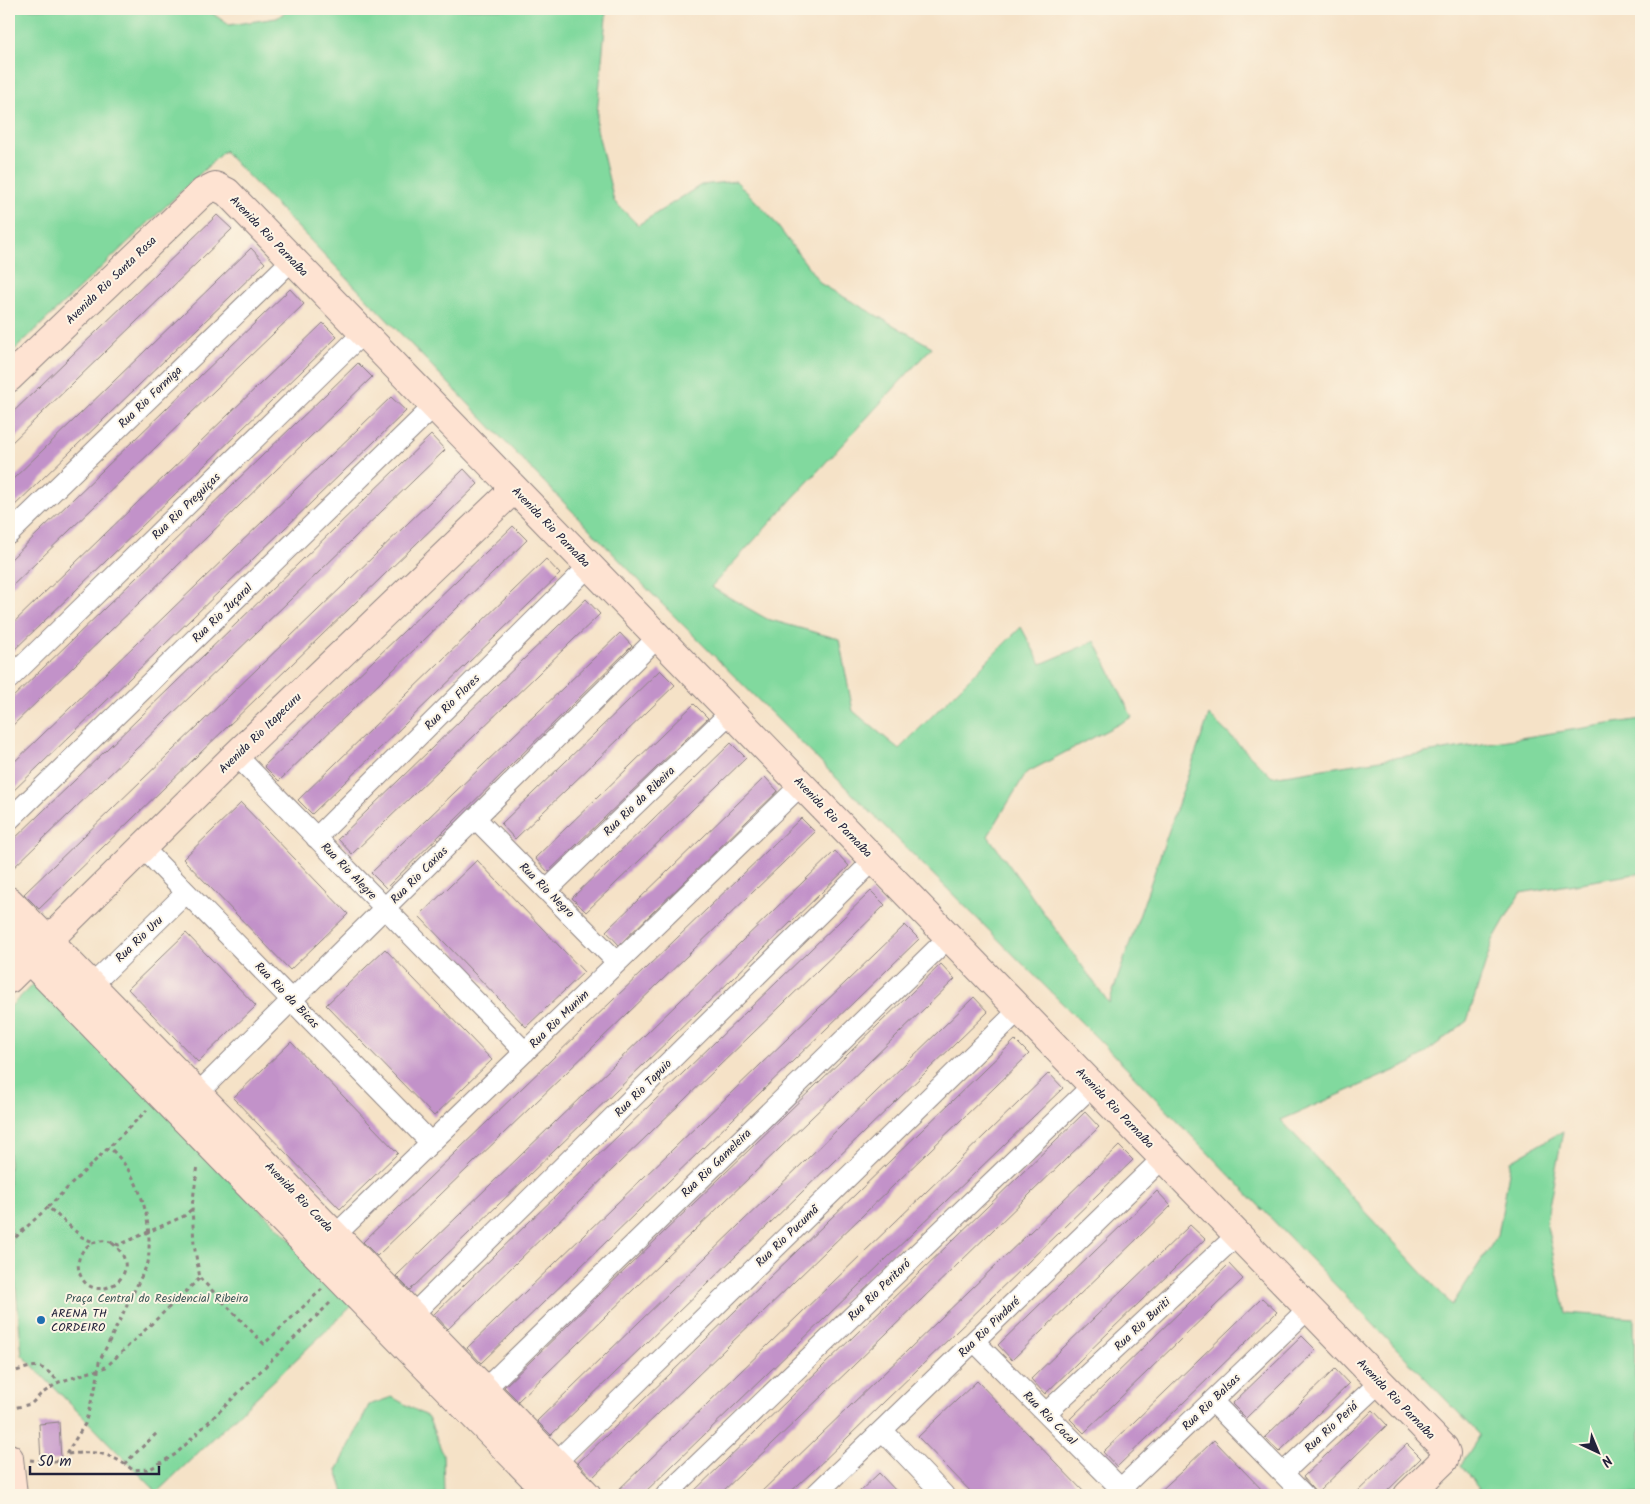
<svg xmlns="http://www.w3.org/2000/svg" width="1650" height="1504" font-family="Kalam,sans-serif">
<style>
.green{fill:#81d99e;stroke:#527e6c}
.building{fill:#c292c9}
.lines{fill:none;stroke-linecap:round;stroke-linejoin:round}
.street-casing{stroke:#8c8281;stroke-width:22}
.secondary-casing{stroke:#8c8281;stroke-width:30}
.path{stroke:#8c8281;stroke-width:3;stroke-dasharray:4 4;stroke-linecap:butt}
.street{stroke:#fff;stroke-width:20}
.secondary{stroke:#fee3d2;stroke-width:28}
.poi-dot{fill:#1f6fb2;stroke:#fcf5e5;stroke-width:2}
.labels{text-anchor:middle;stroke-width:4;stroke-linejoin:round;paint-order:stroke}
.street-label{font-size:12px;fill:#22223b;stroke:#fcf5e5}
.park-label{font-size:12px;fill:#3e5959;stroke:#fcf5e5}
.poi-label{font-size:12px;fill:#22223b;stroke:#fcf5e5;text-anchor:start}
</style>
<rect width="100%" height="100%" fill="#fcf5e5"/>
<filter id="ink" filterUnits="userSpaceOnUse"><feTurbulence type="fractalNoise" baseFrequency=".02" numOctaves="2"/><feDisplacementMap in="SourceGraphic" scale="10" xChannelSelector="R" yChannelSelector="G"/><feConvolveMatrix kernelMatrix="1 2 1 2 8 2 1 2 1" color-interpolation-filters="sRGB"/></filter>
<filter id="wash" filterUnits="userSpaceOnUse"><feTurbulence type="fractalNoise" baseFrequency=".0096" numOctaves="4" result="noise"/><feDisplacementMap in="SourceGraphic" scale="20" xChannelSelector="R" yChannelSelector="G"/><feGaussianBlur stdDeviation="1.12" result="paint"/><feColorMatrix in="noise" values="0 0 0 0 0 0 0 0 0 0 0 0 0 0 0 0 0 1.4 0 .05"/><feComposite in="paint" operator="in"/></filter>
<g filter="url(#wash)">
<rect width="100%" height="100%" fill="#f5e2c7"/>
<path class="green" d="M9,9H206L229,25L277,18L289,9H605L606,17L596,125L614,201L638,225L701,185L736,181L770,216L821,284L932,347L711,587L767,619L839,639L853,711L899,749L1021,627L1041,664L1095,641L1132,717L1026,773L988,836L1109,1003L1209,715L1272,777L1641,719V873L1520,893L1493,940L1467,1021L1412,1063L1281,1120L1452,1305L1498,1235L1511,1161L1563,1131L1546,1222L1566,1313L1634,1318L1635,1379L1641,1393V1495H1474L1479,1488L1461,1465L1480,1435L1104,1045L661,603L224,151L9,355Z
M35,982L354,1304L157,1492L22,1355L9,1209V1008Z
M392,1397L428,1417L443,1454L444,1495H345L337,1471L369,1405Z"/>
<g id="blocks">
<path class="building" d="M217,215L232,229L9,445V416Z
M251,248L265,263L9,511V483Z
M290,289L304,304L9,589V561Z
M323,323L337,337L9,655V627Z
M358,363L372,377L9,729V701Z
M391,397L406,411L9,795V767Z
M431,435L445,450L9,872V844Z
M464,469L478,484L39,909L24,894Z
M513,526L527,540L279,781L264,766Z
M546,559L560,574L312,814L298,800Z
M586,599L600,614L352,854L338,839Z
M620,633L632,646L386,888L371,873Z
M660,670L675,685L515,839L501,824Z
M694,704L708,718L548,872L535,858Z
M731,743L746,758L586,912L572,898Z
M765,777L778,791L619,945L606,931Z
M241,803L348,914L290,970L183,859Z
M801,818L815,832L377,1256L363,1242Z
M835,851L849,866L410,1290L396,1276Z
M477,860L584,972L526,1027L419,916Z
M871,891L885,905L448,1329L434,1314Z
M905,925L919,939L481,1363L467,1348Z
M186,933L256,1006L198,1062L128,989Z
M385,949L492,1060L434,1116L326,1005Z
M941,964L955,979L518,1401L504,1387Z
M974,997L988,1012L551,1435L537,1421Z
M1015,1040L1029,1054L592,1478L578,1463Z
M291,1042L398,1153L340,1209L233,1098Z
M1049,1073L1063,1088L796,1346L642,1495H613Z
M1085,1112L1099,1127L852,1367L719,1495H690Z
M1119,1146L1133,1160L811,1473L787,1495H758Z
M1157,1191L1171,1206L1012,1360L998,1345Z
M1190,1225L1205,1239L1045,1394L1031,1379Z
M1229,1264L1243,1279L1084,1433L1070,1419Z
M1262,1298L1277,1312L1117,1467L1103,1452Z
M1302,1336L1316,1350L1246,1418L1232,1404Z
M1335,1369L1349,1384L1279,1452L1265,1437Z
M977,1381L1055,1462L1087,1495H974L918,1437Z
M1373,1410L1387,1425L1317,1493L1303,1477Z
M59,1422L61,1460L41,1461L39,1424Z
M1214,1440L1267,1495H1156L1182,1471Z
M1407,1444L1421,1458L1383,1495H1354Z
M879,1473L900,1495H856Z"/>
</g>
</g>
<g filter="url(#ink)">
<use href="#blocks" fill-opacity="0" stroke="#8c8281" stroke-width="1"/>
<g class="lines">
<defs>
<path id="street" d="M9,534L292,260
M9,679L363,333
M236,755L525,1052
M476,819L617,962
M9,820L434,406
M316,838L589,566
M142,847L431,1143
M547,890L731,712
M92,985L186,893
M189,1102L658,637
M326,1244L801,785
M412,1315L874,860
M974,1341L1127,1495
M484,1390L949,937
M1212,1401L1304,1495
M1046,1413L1237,1235
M882,1430L944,1495
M555,1463L1019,1010
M1283,1473L1380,1382
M666,1495L1093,1085
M815,1495L1163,1158
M1114,1495L1309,1308"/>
<path id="secondary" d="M9,378L203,192L215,186L227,192L1444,1448L1446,1453L1444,1460L1408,1495
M9,901L198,1094L587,1495
M9,939L551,1495
M9,979L236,755L514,489
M9,1458L13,1495"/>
</defs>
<use href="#street" class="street-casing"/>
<use href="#secondary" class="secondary-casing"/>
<path class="path" d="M48,1207L147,1110
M9,1242L16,1237L48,1207L82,1237L93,1242
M112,1243C151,1274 93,1309 80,1274C74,1259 84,1242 101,1241C107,1240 113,1243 119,1245L184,1216L192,1209
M200,1278L264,1344L322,1289
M9,1373C35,1366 38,1360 59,1382
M9,1409L31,1404L40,1395L59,1382L106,1367L200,1278L194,1245L192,1206L198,1165
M68,1454C97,1451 109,1452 133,1470L150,1469L176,1454L332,1301
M30,1460L52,1463L63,1459L85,1424L97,1381L99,1362L148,1263C153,1221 141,1176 109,1147
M124,1464L157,1433"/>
<use href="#street" class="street"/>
<use href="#secondary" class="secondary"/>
</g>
</g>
<circle class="poi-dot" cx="41" cy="1320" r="5"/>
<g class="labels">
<g class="street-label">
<text transform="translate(269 236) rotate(46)" y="4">Avenida Rio Parnaíba</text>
<text transform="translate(111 280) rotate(-44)" y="4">Avenida Rio Santa Rosa</text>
<text transform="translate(150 397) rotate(-44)" y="4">Rua Rio Formiga</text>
<text transform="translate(186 506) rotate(-44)" y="4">Rua Rio Preguiças</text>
<text transform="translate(551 527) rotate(46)" y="4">Avenida Rio Parnaíba</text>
<text transform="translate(222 613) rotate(-44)" y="4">Rua Rio Juçaral</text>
<text transform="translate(452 702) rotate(-45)" y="4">Rua Rio Flores</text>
<text transform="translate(260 733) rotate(-44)" y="4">Avenida Rio Itapecuru</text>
<text transform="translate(639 801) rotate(-44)" y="4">Rua Rio da Ribeira</text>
<text transform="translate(833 817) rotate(46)" y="4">Avenida Rio Parnaíba</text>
<text transform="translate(349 871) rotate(46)" y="4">Rua Rio Alegre</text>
<text transform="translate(419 875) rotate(-45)" y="4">Rua Rio Caxias</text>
<text transform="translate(547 890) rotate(45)" y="4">Rua Rio Negro</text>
<text transform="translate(139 939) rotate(-44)" y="4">Rua Rio Uru</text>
<text transform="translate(287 995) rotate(46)" y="4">Rua Rio da Bicas</text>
<text transform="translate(559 1019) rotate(-44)" y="4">Rua Rio Munim</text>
<text transform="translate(643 1088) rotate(-45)" y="4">Rua Rio Tapuio</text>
<text transform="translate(1115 1108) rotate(46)" y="4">Avenida Rio Parnaíba</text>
<text transform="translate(716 1163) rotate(-44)" y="4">Rua Rio Gameleira</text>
<text transform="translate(299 1197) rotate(46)" y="4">Avenida Rio Corda</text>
<text transform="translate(787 1236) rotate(-44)" y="4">Rua Rio Pucumã</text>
<text transform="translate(879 1290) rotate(-44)" y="4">Rua Rio Peritoró</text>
<text transform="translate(1142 1324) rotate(-43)" y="4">Rua Rio Buriti</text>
<text transform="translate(989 1327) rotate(-44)" y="4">Rua Rio Pindaré</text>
<text transform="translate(1396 1399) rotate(46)" y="4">Avenida Rio Parnaíba</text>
<text transform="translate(1211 1402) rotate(-44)" y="4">Rua Rio Balsas</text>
<text transform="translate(1050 1418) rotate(45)" y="4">Rua Rio Cocal</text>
<text transform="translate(1331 1427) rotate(-43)" y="4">Rua Rio Periá</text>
</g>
<g class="park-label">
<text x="157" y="1302">Praça Central do Residencial Ribeira</text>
</g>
<g class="poi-label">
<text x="51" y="1317">ARENA TH<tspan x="51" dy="14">CORDEIRO</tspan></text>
</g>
</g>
<rect width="1650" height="1504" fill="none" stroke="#fcf5e5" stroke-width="30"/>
<g transform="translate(1598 1452) rotate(136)" stroke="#fcf5e5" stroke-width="4" paint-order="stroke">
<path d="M0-4L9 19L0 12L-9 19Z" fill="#22223b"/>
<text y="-8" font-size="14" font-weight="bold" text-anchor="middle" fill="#22223b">N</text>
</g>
<path d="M30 1466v8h129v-8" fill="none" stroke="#22223b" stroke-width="2.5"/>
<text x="38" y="1466" font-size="15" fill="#22223b" stroke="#fcf5e5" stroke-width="4" paint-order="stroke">50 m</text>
</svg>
